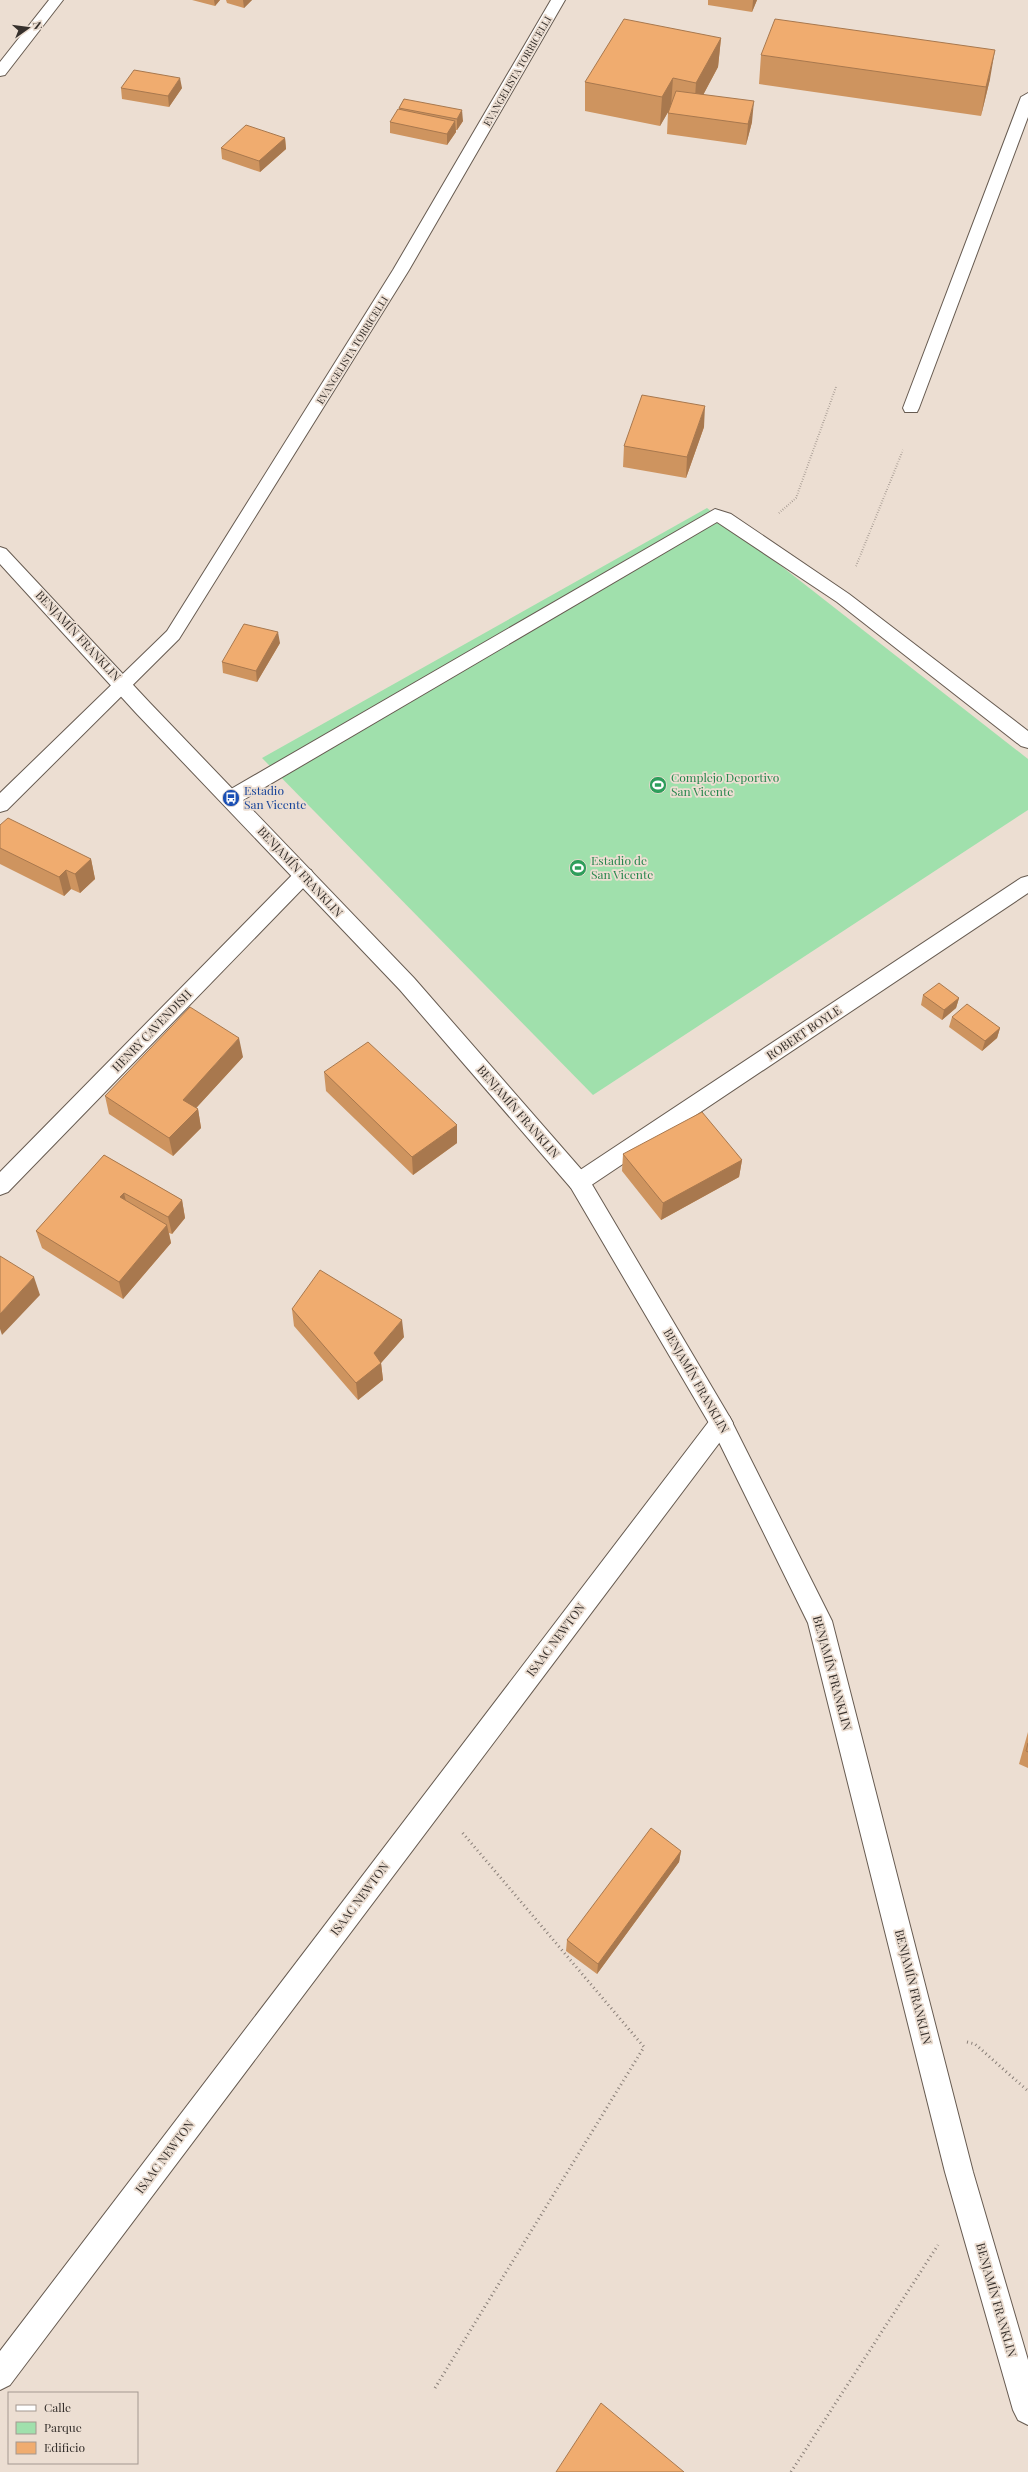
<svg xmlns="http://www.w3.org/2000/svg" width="1028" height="2472" font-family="'Playfair Display',serif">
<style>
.green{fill:#a0e0ac}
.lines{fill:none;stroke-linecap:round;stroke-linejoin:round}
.minor-casing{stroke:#675b51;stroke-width:2}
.tertiary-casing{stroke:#675b51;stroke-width:2}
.path-far1{stroke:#897f78;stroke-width:2;stroke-dasharray:0.5 2;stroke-linecap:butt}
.path{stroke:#897f78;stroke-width:3;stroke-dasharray:1 3.5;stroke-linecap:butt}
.minor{fill:#fff;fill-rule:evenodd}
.tertiary{fill:#fff;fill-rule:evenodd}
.wall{fill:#ce945f}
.shaded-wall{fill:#a8784e}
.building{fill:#f0ac6f;stroke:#a8784e}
.labels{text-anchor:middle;stroke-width:3.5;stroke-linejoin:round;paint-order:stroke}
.far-street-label{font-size:10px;fill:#36302c;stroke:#ecded2}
.street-label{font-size:12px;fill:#36302c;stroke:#ecded2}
.leisure-label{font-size:12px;fill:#27864d;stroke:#ecded2;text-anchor:start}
.transit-label{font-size:12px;fill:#164399;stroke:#ecded2;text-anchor:start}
</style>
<rect width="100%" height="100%" fill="#ecded2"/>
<path class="green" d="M707,508L1028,759V810L593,1095L262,758Z"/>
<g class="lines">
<defs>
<path id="minor" d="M49,0H63L5,75L0,76V62Z
M551,0H565L409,270L179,639L7,810L0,812V793L167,631L393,270Z
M1028,93V117L919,408L917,412H905L903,408L1021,97Z
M715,509L731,514L849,594L1028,731V748L1021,746L837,602L717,522L238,803L231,805L224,803L221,798L224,793Z
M304,868L311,870L314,875L311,880L8,1192L0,1195V1172L297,870Z
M1028,876V893L587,1188L579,1191L571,1188L568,1182L571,1176L1021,878Z
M721,1413L729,1416L733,1423L729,1430L10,2385L0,2390V2351L713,1416Z"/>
<path id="tertiary" d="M0,547L6,549L150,703L414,978L587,1176L729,1416L832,1621L973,2172L1028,2360V2425L1018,2420L1013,2410L945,2172L808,1623L713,1430L571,1188L400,990L136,713L0,564Z"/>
</defs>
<use href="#minor" class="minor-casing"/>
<use href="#tertiary" class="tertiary-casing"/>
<path class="path-far1" d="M779,513L796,498L836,387
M856,566L903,450"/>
<path class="path" d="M967,2042L975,2044L1028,2091
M435,2388L644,2047L461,1831
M791,2472L938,2245"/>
<use href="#minor" class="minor"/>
<use href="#tertiary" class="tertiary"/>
</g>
<path class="wall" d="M192,0H220L215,6Z
M226,0H252L244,8L227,3Z
M708,0H757L752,12L708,5Z
M721,38L718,67L703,95L752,122L746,145L667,134L668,112L660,126L585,111V82Z
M761,55L990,79L981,116L759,84Z
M121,88H182L169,107L122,99Z
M404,99L463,121L457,130H456V132L447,145L390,133V122L399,110V108Z
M285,138L286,149L260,172L222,159L221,148Z
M704,427L686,478L623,467L624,446Z
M280,643L257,682L223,673L222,662Z
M0,825L91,859L95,879L80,893L71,889L64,896L0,864Z
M923,995L959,998L956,1008L942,1020L921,1005Z
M952,1017L1000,1028L997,1038L982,1051L949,1027Z
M243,1057L196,1108L198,1109L201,1128L173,1156L109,1114L105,1096Z
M324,1072L457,1125V1143L413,1175L326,1091Z
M623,1154L742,1160L739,1177L661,1220L622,1171Z
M104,1155L182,1200L185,1218L172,1234L169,1233L171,1243L123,1299L42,1248L36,1231Z
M292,1309L404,1337L381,1363L383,1380L358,1400L294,1326Z
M1028,1732V1768L1019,1764Z
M681,1851L679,1862L597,1974L566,1951L567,1940Z"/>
<path class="shaded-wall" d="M214,0H220L215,6Z
M243,0H252L244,8Z
M753,0H757L752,12Z
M721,38L718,67L694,112L696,83Z
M995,50L990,79L981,116L986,87Z
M180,78L182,88L169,107L168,96Z
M673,78L671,107L660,126L662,97Z
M754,101L752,122L746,145L748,124Z
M462,110L463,121L457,130V119Z
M455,121L456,132L447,145V134Z
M285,138L286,149L260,172L259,161Z
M705,406L704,427L686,478L687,457Z
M278,632L280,643L257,682L256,671Z
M91,859L95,879L80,893L75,874Z
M66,870L71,889L64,896L59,877Z
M959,998L956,1008L942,1020L944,1010Z
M1000,1028L997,1038L982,1051L985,1041Z
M239,1038L243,1057L187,1118L183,1100Z
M198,1109L201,1128L173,1156L169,1138Z
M457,1125V1143L413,1175L412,1157Z
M742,1160L739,1177L661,1220L663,1203Z
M124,1193L128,1210L120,1197Z
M182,1200L185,1218L172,1234L168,1217Z
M167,1225L171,1243L123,1299L119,1282Z
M34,1277L40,1295L2,1335L0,1329V1314Z
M402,1320L404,1337L380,1364L381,1363L383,1380L358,1400L356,1383L374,1353Z
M681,1851L679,1862L597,1974L598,1964Z"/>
<path class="building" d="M624,19L721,38L696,83L673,78L662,97L585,82Z
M775,19L995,50L986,87L761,55Z
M134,70L180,78L168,96L121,88Z
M676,91L754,101L748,124L668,113Z
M404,99L462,110L457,119L399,108Z
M398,109L455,121L447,134L390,122Z
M246,125L285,138L259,161L221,148Z
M642,395L705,406L687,457L624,446Z
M244,624L278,632L256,671L222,662Z
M8,818L91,859L75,874L66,870L59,877L0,848V825Z
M939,983L959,998L944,1010L923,995Z
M967,1004L1000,1028L985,1041L952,1017Z
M190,1007L239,1038L183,1100L198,1109L169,1138L105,1096Z
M368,1042L457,1125L412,1157L324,1072Z
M702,1112L742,1160L663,1203L623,1154Z
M104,1155L182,1200L168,1217L124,1193L120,1197L167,1225L119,1282L36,1231Z
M0,1256L34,1277L0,1314Z
M320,1270L402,1320L374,1353L381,1363L356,1383L292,1309Z
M1028,1743V1752L1026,1751Z
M651,1828L681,1851L598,1964L567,1940Z
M601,2403L684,2472H556Z"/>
<defs>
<symbol id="stadium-disc" viewBox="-11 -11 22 22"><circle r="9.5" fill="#2e9e5b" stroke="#ecded2"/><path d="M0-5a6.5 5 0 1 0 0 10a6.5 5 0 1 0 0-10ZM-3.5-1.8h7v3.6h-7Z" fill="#fff"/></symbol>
<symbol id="bus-disc" viewBox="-11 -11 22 22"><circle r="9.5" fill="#1a4fb4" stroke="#ecded2"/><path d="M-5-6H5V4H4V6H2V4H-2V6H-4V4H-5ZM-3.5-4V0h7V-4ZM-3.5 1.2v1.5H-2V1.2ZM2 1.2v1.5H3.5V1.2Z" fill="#fff"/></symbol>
</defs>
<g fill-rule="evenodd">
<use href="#stadium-disc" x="648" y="775" width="20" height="20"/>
<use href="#bus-disc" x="221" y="788" width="20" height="20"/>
<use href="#stadium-disc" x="568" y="858" width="20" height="20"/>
</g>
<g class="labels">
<g class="far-street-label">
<text transform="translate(517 71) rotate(-60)" y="4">EVANGELISTA TORRICELLI</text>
<text transform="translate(352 350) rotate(-58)" y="4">EVANGELISTA TORRICELLI</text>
</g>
<g class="street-label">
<text transform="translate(78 636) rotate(47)" y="4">BENJAMÍN FRANKLIN</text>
<text transform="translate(300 872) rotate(47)" y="4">BENJAMÍN FRANKLIN</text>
<text transform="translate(152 1031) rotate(-46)" y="4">HENRY CAVENDISH</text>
<text transform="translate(804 1033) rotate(-34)" y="4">ROBERT BOYLE</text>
<text transform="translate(518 1112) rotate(49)" y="4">BENJAMÍN FRANKLIN</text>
<text transform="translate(696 1381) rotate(60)" y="4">BENJAMÍN FRANKLIN</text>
<text transform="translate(556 1640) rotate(-53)" y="4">ISAAC NEWTON</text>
<text transform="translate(832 1673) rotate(75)" y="4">BENJAMÍN FRANKLIN</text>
<text transform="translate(360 1899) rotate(-53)" y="4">ISAAC NEWTON</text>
<text transform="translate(913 1987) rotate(76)" y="4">BENJAMÍN FRANKLIN</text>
<text transform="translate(165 2157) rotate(-53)" y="4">ISAAC NEWTON</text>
<text transform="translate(996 2300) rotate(74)" y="4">BENJAMÍN FRANKLIN</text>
</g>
<g class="leisure-label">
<text x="671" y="782">Complejo Deportivo<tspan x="671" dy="14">San Vicente</tspan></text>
<text x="591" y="865">Estadio de<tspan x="591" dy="14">San Vicente</tspan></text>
</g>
<g class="transit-label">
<text x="244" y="795">Estadio<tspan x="244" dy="14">San Vicente</tspan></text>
</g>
</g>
<rect x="8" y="2392" width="130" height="72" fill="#ecded2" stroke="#a39890"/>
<rect x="16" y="2405" width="20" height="6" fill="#ffffff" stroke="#a39890"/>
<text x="44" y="2412" font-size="12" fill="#36302c">Calle</text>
<rect x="16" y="2422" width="20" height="12" fill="#a0e0ac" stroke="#a39890"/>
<text x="44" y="2432" font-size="12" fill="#36302c">Parque</text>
<rect x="16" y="2442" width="20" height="12" fill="#f0ac6f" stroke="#a39890"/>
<text x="44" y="2452" font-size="12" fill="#36302c">Edificio</text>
<g transform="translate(28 28) rotate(76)" stroke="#ecded2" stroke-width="3" paint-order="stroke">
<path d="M0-3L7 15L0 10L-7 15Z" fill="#36302c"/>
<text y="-6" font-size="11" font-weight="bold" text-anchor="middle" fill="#36302c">N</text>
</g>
</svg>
